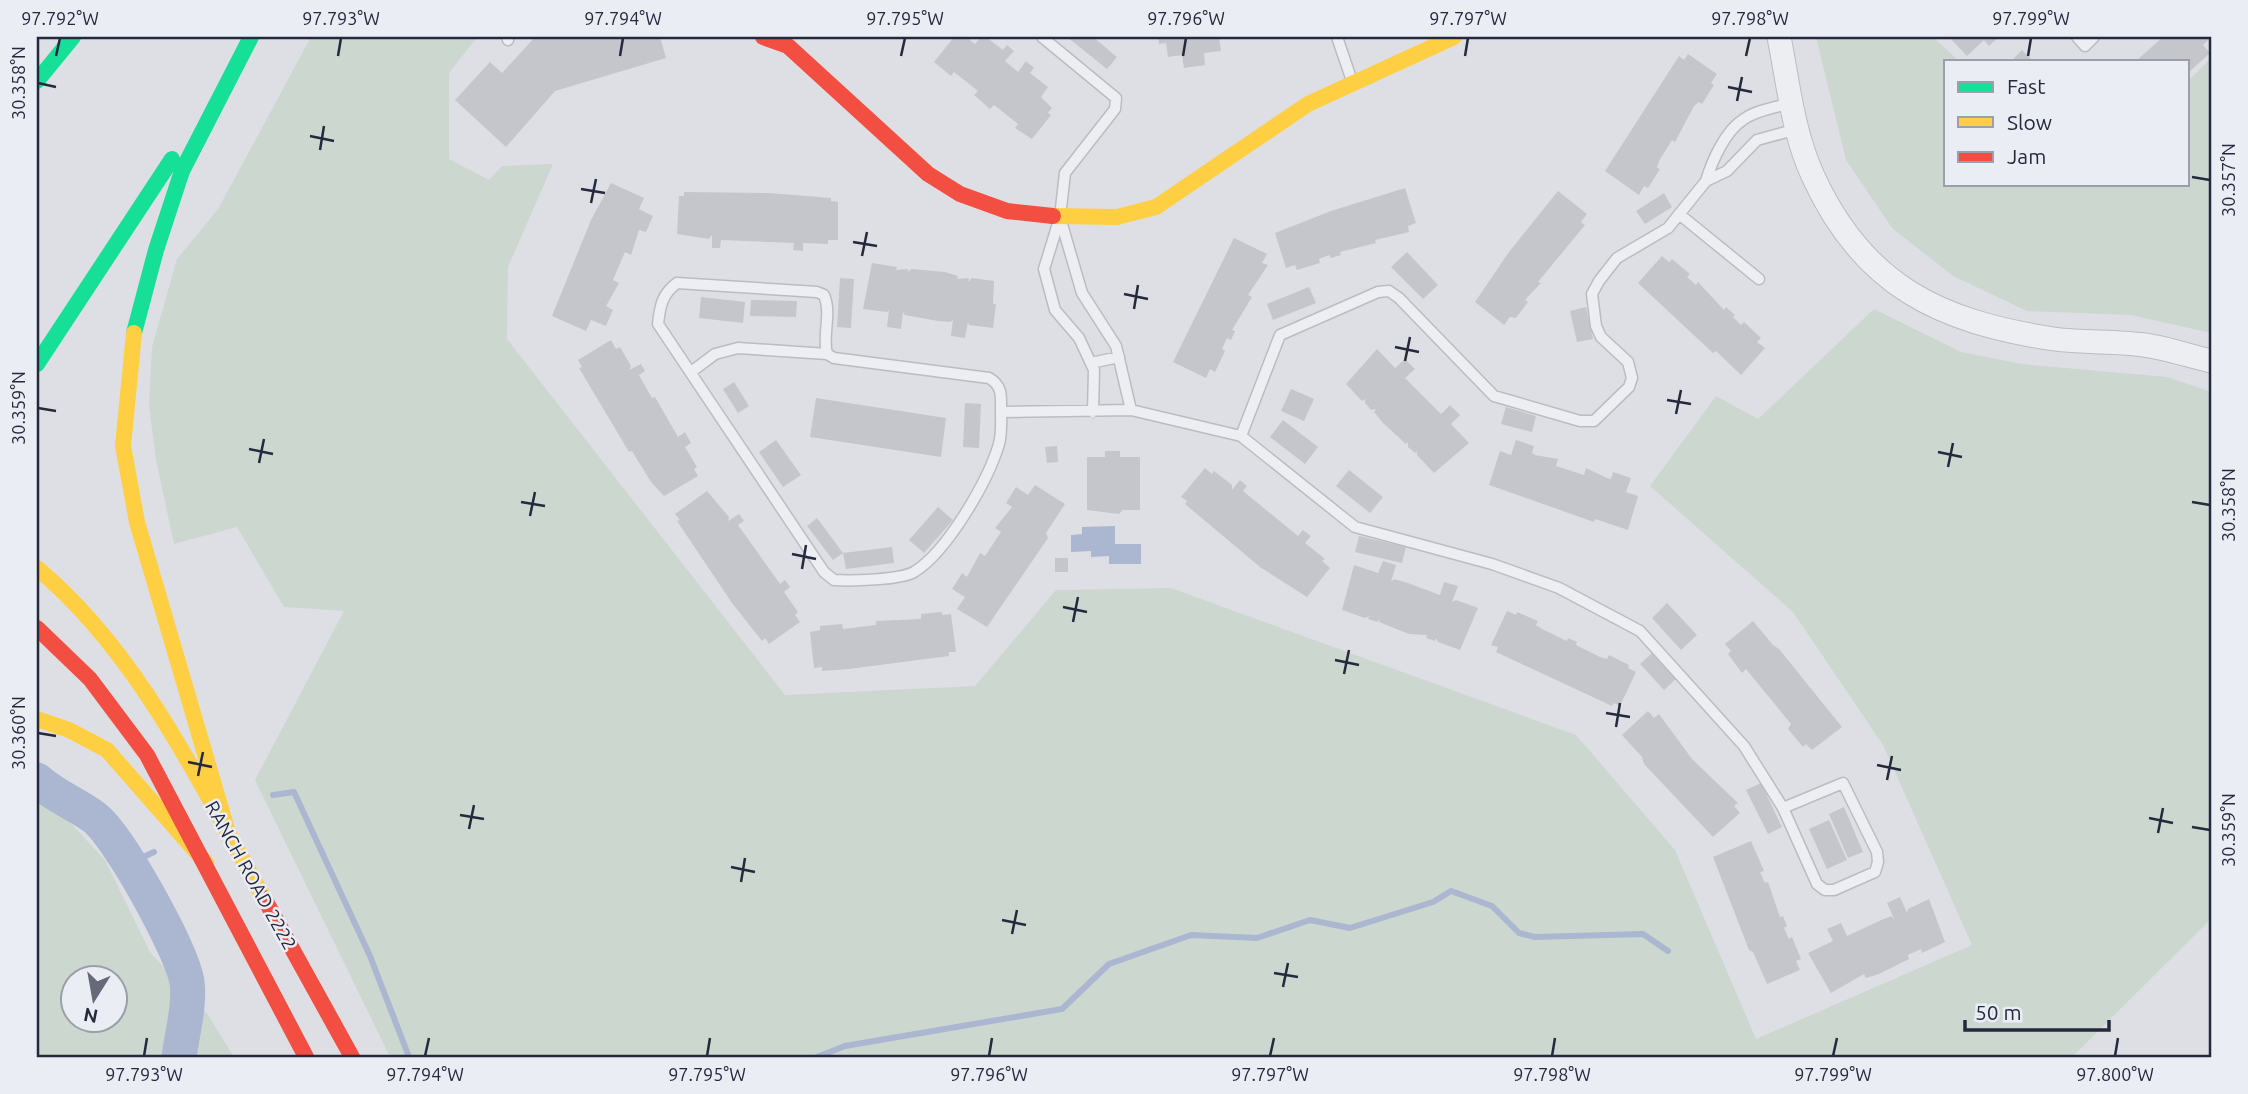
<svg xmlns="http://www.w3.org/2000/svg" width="2248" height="1094" font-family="Ubuntu,sans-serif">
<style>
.green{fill:#ccd7cf;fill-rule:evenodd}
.water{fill:#abb6d0}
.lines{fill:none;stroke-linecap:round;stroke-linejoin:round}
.stream{stroke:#abb6d0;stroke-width:6}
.river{stroke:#abb6d0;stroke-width:35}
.building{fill:#c5c6cc}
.lane-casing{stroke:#bbbcc1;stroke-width:13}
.street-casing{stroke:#bbbcc1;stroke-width:25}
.lane{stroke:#edeef1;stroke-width:10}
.street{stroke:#edeef1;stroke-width:23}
.fast{stroke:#16e098;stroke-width:16}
.slow{stroke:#ffcf43;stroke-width:16}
.jam{stroke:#f24e42;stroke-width:16}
.ticks{fill:none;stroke:#25293d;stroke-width:2.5}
.labels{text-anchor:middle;stroke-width:5;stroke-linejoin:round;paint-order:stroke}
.street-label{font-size:19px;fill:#25293d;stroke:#ebedf4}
.neatline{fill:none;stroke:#25293d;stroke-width:2.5}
.ticks-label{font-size:18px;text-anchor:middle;fill:#25293d}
</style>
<rect width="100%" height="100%" fill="#dedfe4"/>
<path class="green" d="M311,37H477L449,73V159L489,180L502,166L553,164L508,267L507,339L785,695L975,686L1056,590L1171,588L1576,735L1675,850L1756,1039L1972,945L1883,745L1793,612L1650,486L1716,396L1758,419L1874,309L1961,352L2022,364L2167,377L2211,392V919L2072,1057H390L255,780L344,611L284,607L237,527L174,544L156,460L149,405L152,347L177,259L218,209Z
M1816,37H1933L1959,61H1945V184H2187V82L2211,58V333L2131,315L2027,311L1953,276L1892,228L1846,160Z
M37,798L53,804L105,860L150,952L208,1015L234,1057H37ZM74,978H116V1020H74Z"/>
<path class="water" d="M1115,526V544H1141V564H1109V556L1091,557V551L1071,552V535L1082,534V527Z"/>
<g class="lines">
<path class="stream" d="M273,795L294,792L370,956L409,1057
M129,864L154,852
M817,1057L845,1046L1062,1009L1109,964L1191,935L1257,938L1310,920L1350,928L1433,902L1451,891L1492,906L1519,933L1535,937L1643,934L1668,951"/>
<path class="river" d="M37,780C54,796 77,804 95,818C120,838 182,951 187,982C190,1006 182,1034 179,1057"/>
</g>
<path class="building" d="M535,37H660L666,58L555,91L506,147L455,100L490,62L502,73Z
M954,37H966L975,44L981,37H986L1003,50L1007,45L1014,51L1005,61L1018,72L1026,61L1034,68L1030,73L1048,87L1041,97L1052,108L1048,113L1051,115L1032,139L1015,128L1018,124L994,105L990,109L974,95L978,91L954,72L951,76L934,62Z
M1067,37H1093L1117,57L1107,69Z
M1158,37H1219L1221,51L1204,53L1205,65L1184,68L1182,55L1168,57L1166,43L1159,44Z
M1949,37H1999L1989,46L1984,40L1967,56Z
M2163,37H2211L2203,45L2210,53L2187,74V61H2136Z
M2022,50L2033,61H2011Z
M1688,54L1717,74L1711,83L1714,85L1702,104L1699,102L1694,106L1675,142L1672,140L1659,161L1657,168L1660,169L1648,188L1644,186L1639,195L1605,171L1679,56L1684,60Z
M611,183L644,198L639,209L653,216L646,232L639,230L631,255L625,252L613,280L619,283L606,306L613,310L606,326L591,320L586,331L552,316L591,220Z
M1405,188L1416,223L1408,226L1409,232L1375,240L1376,243L1340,252L1341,255L1331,258L1329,255L1319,259L1320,263L1297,270L1295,265L1286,268L1275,233L1331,211Z
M1558,191L1587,214L1581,222L1585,225L1538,282L1541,283L1525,300L1528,302L1516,318L1510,317L1504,325L1475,302L1509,252Z
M684,192L769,193L831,198V201L838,202V240H828V244L803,243V251L793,250L794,243L721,240L720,248H712V235L709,239L677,234L679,196H684Z
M1664,193L1672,207L1645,224L1636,211Z
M1234,238L1267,254L1262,263L1268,265L1248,295L1252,297L1232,330L1235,331L1231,340L1227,338L1222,349L1225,351L1215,372L1210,369L1206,378L1173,362Z
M1407,252L1438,285L1423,299L1391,267Z
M1662,256L1669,262L1672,259L1690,274L1687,277L1696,285L1698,282L1724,310L1726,307L1735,315L1733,317L1741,325L1744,322L1761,338L1757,342L1765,348L1741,375L1716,351L1713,353L1638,283Z
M872,263L897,267L896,270L908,269V272L911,269L945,272L958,276L957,279L969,278L968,282L972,278L994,281L993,304H996L993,328L969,325L968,322L965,338L951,336L953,319L951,322L938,321L905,315L903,312L901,329L887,327L889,310L887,312L863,309Z
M840,278L854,279L851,328L837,327Z
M1309,287L1316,303L1273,320L1267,304Z
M701,297L745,302L743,323L699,318Z
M751,300L797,301L796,317L750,316Z
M1586,307L1593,339L1577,342L1570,311Z
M611,340L616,349L620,347L631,366L629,370L641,364L645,371L639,375L652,398L655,397L678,437L685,432L691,443L685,447L697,467L694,469L698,476L664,496L651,482L632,451L629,452L579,368L582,367L578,360Z
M1377,349L1395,368L1405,359L1415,369L1405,378L1441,414L1450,405L1460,415L1451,424L1469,443L1434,473L1417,455V451L1415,453L1408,447V442L1406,444L1383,423L1374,412L1376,409L1371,410L1365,403V399L1362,401L1346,384Z
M734,382L749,406L738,413L723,389Z
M1291,389L1314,399L1304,421L1281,411Z
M816,398L946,418L941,457L810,437Z
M965,403L981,404L979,448L963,447Z
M1506,407L1536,416L1532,432L1501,424Z
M1283,420L1318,447L1305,464L1270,437Z
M776,440L801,475L783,487L759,452Z
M1516,440L1534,446L1532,453L1535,455L1558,459L1556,466L1584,475L1586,468L1607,478L1611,479L1613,472L1631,478L1626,492L1638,496L1628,530L1595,519L1594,522L1489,485L1500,451L1511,455Z
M1057,446L1058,462L1047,463L1045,447Z
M1105,451H1120V457H1140V510H1123L1119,514L1087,510V457H1105Z
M1205,468L1212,474L1214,471L1232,485V490L1240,480L1247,486L1243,491L1298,536L1303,530L1311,536L1305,543L1325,559L1322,561L1330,568L1307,597L1260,567L1185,504L1187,501L1181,497Z
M1349,470L1383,497L1370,513L1336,486Z
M1035,485L1065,504L1046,533L1048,538L987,627L957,609L965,597L952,589L962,573L967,577L980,553L985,556L1001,532L995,528L1012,507L1006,503L1016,487L1028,495Z
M707,491L729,517L728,521L739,514L744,521L738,525L780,584L785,580L790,587L784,592L798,612L795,615L800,622L769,644L765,638L762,641L732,603L677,521L680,520L675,514Z
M938,507L953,520L924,553L909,540Z
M817,518L843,553L833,560L807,526Z
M1359,536L1406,547L1402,563L1355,552Z
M892,547L894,563L846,569L843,553Z
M1055,558H1068V572H1055Z
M1383,561L1396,565L1391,582L1394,579L1408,583L1440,595L1444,582L1458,586L1452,602L1456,600L1478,608L1460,650L1438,642L1436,638L1435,641L1426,638L1427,635L1409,634L1379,622L1380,619L1377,622L1368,619L1369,616L1365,618L1342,610L1354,565L1378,573Z
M1667,603L1697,635L1681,650L1652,618Z
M1507,611L1516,615L1517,612L1538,621L1536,625L1542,629L1567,641L1568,638L1577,642L1576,645L1600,657L1607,659L1609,655L1629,665L1628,668L1636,672L1620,706L1614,703L1612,706L1496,652L1498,647L1491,645Z
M942,612V615L951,614L956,652H949V656L849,669L822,671V667L814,668L810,632L820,630V626L842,624L843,629L876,625V621L921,619V614Z
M1753,621L1773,645L1779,649L1842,727L1812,750L1806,744L1803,747L1788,729L1791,724L1746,669L1742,673L1728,654L1731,651L1725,644Z
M1652,653L1676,679L1664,690L1640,664Z
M1648,711L1654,718L1659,714L1692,759L1738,803L1734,806L1740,813L1713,837L1644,764L1642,757L1622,735Z
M1761,783L1782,827L1768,834L1746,790Z
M1844,807L1863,852L1848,858L1829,814Z
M1829,820L1847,860L1827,869L1809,829Z
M1751,841L1764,871L1760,872L1765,883L1768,882L1780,917L1783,916L1787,926L1784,928L1789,939L1792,937L1801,959L1796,961L1800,970L1767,984L1753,952L1749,950L1713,857Z
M1900,897L1907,913L1908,909L1929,899L1945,942L1922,953L1921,949L1908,955L1909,959L1879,974L1866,978L1864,974L1831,993L1808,953L1833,941L1827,929L1841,923L1847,936L1879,921L1891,916L1894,919L1887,903Z"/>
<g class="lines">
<defs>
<path id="lane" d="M507,37L508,40
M1042,37L1116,98L1115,109L1065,173L1060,217L1044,269L1055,310L1079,338L1094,370L1093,412
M1337,37L1352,81
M2077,37L2085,46L2094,37
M1706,181C1712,161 1725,131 1744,119C1757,110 1777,107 1792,103
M1679,214L1759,279
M1061,221L1082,293L1116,346L1131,410
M1091,363L1119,357
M691,372L715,354L738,348L827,354
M1001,412C1001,422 1002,433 999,444C988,481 947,552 914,572C900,580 851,581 834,580L824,572L658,324C660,306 662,294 677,283L817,292L824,295C832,314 822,335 827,354L834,358L989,378C1003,386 1001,397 1001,412L1131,410L1241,436L1355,527L1492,564L1559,588L1640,631L1744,746L1783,808L1817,884L1825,890H1834L1875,872L1878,862L1877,852L1843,783L1783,808
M1241,436L1280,335L1378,292L1389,291L1399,298L1494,396L1580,421H1594L1629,387L1632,378L1628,362L1601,337L1596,326L1592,294L1599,281L1617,258L1668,228L1706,181L1727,171L1757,140L1797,129"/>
<path id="street" d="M1779,37C1788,82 1793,133 1813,176C1863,286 1940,322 2054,339C2084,343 2115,341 2144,345C2167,348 2189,356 2211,361"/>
</defs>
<use href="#lane" class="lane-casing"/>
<use href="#street" class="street-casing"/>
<use href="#lane" class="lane"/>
<use href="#street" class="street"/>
<path class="fast" d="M37,81L73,37
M134,333L156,250L182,171L251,37
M37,364L172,159"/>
<path class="slow" d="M1053,216L1117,217L1156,207L1308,104L1454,37
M134,333L123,446L137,522L229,836
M37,568C140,654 199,783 264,898
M37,719L69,730L107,750L206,863"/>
<path class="jam" d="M763,37L788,46L928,174L960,194L1007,211L1053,216
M37,628L90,679L147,755L306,1057
M264,898L352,1057"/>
</g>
<path class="ticks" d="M56,56L60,38M338,56L341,38M620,56L623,38M901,56L905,38M1183,56L1186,38M1465,56L1468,38M1746,56L1750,38M2028,56L2031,38M38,83L56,87M1728,87L1752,92M1737,101L1742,77M310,136L334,141M320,150L324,126M2192,177L2210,180M581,189L605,193M591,203L596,179M853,242L877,246M862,256L867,232M1124,294L1148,299M1134,309L1138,285M1395,347L1419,352M1405,361L1410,337M1667,400L1691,404M38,408L56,411M1676,414L1681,390M249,449L273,454M1938,452L1962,457M259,463L264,439M1948,467L1953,443M521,502L545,506M2192,502L2210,505M530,516L535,492M792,554L816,559M802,569L806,545M1063,607L1087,612M1073,622L1078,597M1335,660L1359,665M1344,674L1349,650M1606,713L1630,717M1616,727L1620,703M38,733L56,736M188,762L212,767M1877,765L1901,770M198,776L203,752M1887,780L1892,756M460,815L484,819M2149,818L2173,823M2192,827L2210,830M469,829L474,805M2158,833L2163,808M731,867L755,872M741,882L745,858M1002,920L1026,925M1012,934L1017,910M1274,973L1298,977M1283,987L1288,963M144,1056L147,1038M425,1056L429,1038M707,1056L710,1038M989,1056L992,1038M1270,1056L1274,1038M1552,1056L1555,1038M1833,1056L1837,1038M2115,1056L2118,1038"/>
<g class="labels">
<g class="street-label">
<text transform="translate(251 875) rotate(61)" y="7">RANCH ROAD 2222</text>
</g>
</g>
<rect width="2248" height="1094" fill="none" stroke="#ebedf4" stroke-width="77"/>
<rect x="1944" y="60" width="245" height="126" fill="#ebedf4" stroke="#9c9fab" stroke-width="2"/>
<rect x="1958" y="82" width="35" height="10" fill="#16e098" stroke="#9c9fab" stroke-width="2"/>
<text x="2007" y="94" font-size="21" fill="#25293d">Fast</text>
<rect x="1958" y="117" width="35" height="10" fill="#ffcf43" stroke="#9c9fab" stroke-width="2"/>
<text x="2007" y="130" font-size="21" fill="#25293d">Slow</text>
<rect x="1958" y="152" width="35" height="10" fill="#f24e42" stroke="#9c9fab" stroke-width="2"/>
<text x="2007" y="164" font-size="21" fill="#25293d">Jam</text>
<g transform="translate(94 999) rotate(191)"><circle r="33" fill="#ebedf4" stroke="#9c9fab" stroke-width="2"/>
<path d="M0-5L12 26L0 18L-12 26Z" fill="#666977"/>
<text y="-10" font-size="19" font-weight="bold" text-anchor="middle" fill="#25293d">N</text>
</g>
<path d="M1965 1020v10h144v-10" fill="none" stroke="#25293d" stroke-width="3.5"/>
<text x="1975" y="1020" font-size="21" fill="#25293d" stroke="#ebedf4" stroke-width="5" paint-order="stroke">50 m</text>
<rect x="38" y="38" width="2172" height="1018" class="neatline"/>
<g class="ticks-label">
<text x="60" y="25">97.792°W</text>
<text x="341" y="25">97.793°W</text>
<text x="623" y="25">97.794°W</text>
<text x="905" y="25">97.795°W</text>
<text x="1186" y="25">97.796°W</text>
<text x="1468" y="25">97.797°W</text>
<text x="1750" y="25">97.798°W</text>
<text x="2031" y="25">97.799°W</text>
<text transform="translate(19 83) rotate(-90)" y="6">30.358°N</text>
<text transform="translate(2229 180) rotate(-90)" y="6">30.357°N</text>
<text transform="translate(19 408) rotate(-90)" y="6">30.359°N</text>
<text transform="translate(2229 505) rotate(-90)" y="6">30.358°N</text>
<text transform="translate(19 733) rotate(-90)" y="6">30.360°N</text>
<text transform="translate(2229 830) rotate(-90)" y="6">30.359°N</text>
<text x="144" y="1081">97.793°W</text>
<text x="425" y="1081">97.794°W</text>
<text x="707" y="1081">97.795°W</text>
<text x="989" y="1081">97.796°W</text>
<text x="1270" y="1081">97.797°W</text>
<text x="1552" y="1081">97.798°W</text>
<text x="1833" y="1081">97.799°W</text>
<text x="2115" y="1081">97.800°W</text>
</g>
</svg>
